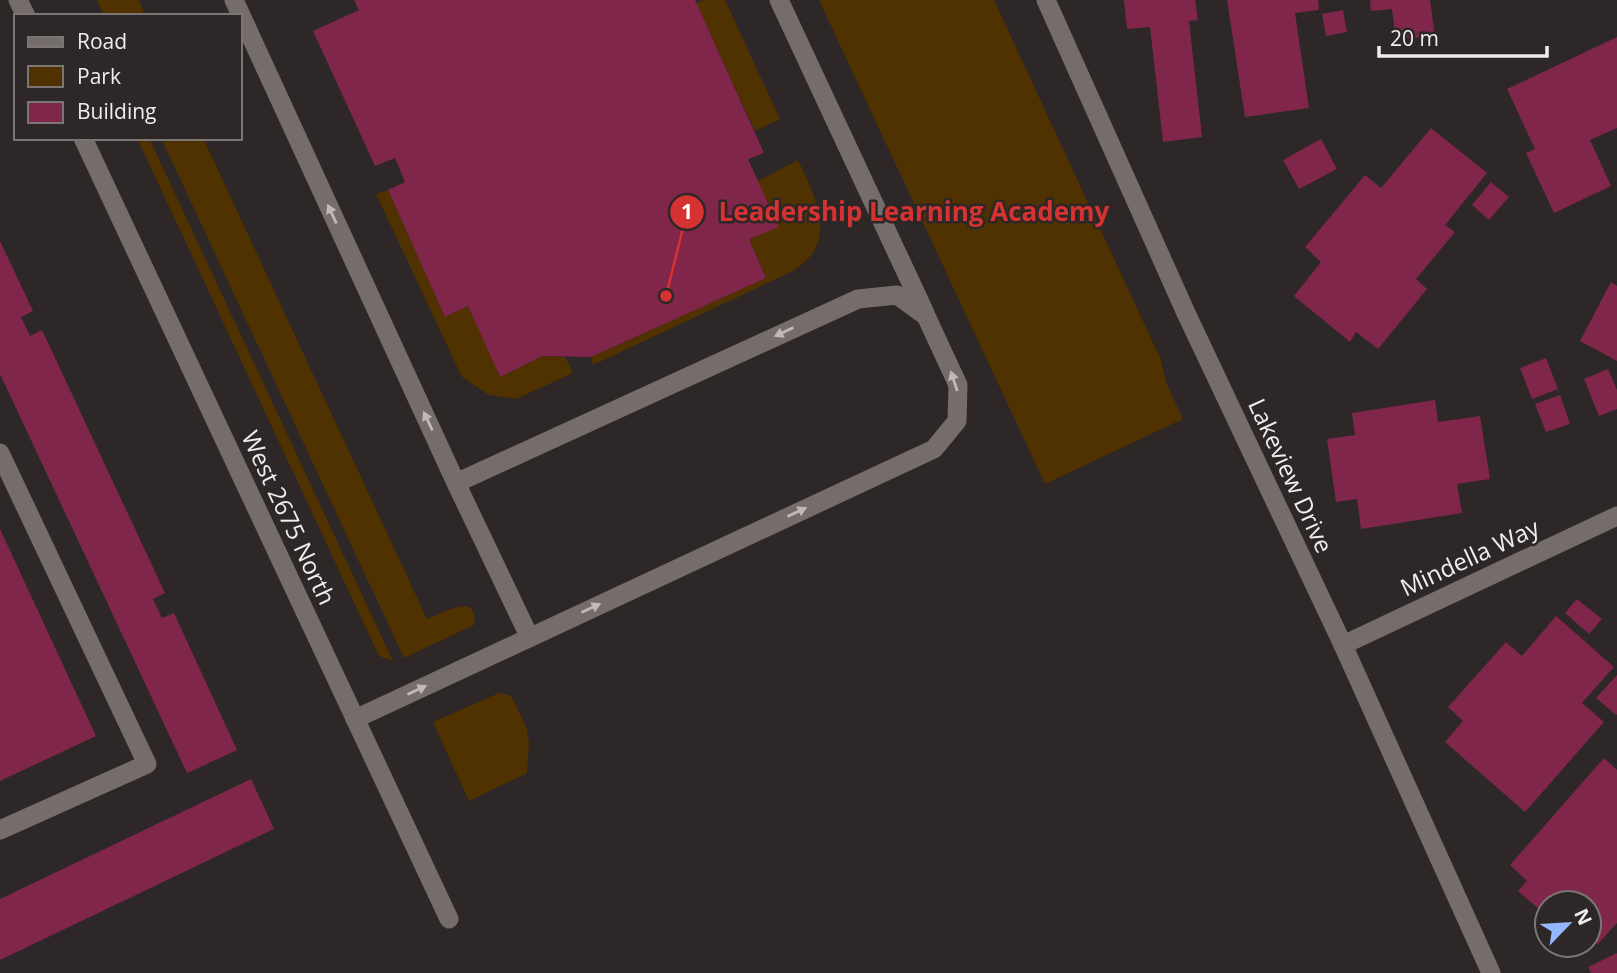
<svg xmlns="http://www.w3.org/2000/svg" width="1617" height="973" font-family="'Open Sans',sans-serif">
<style>
.green{fill:#503100}
.building{fill:#7f264a}
.lines{fill:none;stroke-linecap:round;stroke-linejoin:round}
.service{stroke:#746d6c;stroke-width:19}
.minor{stroke:#746d6c;stroke-width:19}
.oneway{fill:#bfbab9}
.labels{text-anchor:middle;stroke-width:5;stroke-linejoin:round;paint-order:stroke}
.street-label{font-size:24px;fill:#f1eded;stroke:#2d2727}
.leader{fill:none;stroke:#d73232;stroke-width:2.5}
.callout-dot{fill:#d73232;stroke:#2d2727;stroke-width:2.5}
.mark-label{font-size:21px;text-anchor:middle;font-weight:bold;fill:#fff}
.callout-label{font-size:26px;text-anchor:middle;font-weight:bold;fill:#d73232;stroke:#2d2727;stroke-width:5;stroke-linejoin:round;paint-order:stroke}
</style>
<rect width="100%" height="100%" fill="#2d2727"/>
<path class="green" d="M97,0H139L146,16H104Z
M703,0H725L780,119L755,131L696,3Z
M819,0H994L1161,360L1166,382L1183,419L1045,484Z
M137,138H149L393,661L379,656Z
M161,138H203L427,619C442,614 479,590 474,625L472,626L404,658Z
M798,160C816,199 840,242 793,271L593,365L591,357L766,278L749,239L778,226L758,181Z
M388,190L445,317L468,306L502,376L542,356L565,357L573,373L516,399L489,395L462,377L376,194Z
M499,693L511,696L526,726L529,743L527,773L469,801L433,722Z"/>
<path class="building" d="M354,0H695L764,153L748,159L779,227L749,239L766,278L591,357L542,356L500,377L468,306L445,317L388,190L405,182L395,158L375,166L313,31L359,10Z
M1124,0H1195L1198,20L1189,21L1202,137L1163,142L1150,27L1127,29Z
M1227,0H1318L1319,10L1295,13L1309,108L1245,117Z
M1370,0H1430L1435,36L1396,40L1392,9L1371,11Z
M1343,10L1347,32L1326,36L1322,14Z
M1617,37V128L1590,140L1611,186L1554,213L1526,153L1535,149L1507,89Z
M1431,128L1487,173L1445,225L1455,232L1416,279L1427,289L1378,349L1356,332L1350,342L1294,296L1321,262L1305,247L1365,175L1381,188Z
M1321,139L1337,169L1299,189L1283,160Z
M1491,182L1509,197L1489,220L1472,205Z
M0,241L33,311L21,317L30,336L42,330L165,593L153,599L162,618L174,613L237,750L187,773L0,374Z
M1611,282L1617,286V361L1580,341Z
M1546,358L1558,389L1532,399L1520,368Z
M1608,369L1617,390V409L1599,416L1584,379Z
M1560,395L1570,424L1546,432L1535,404Z
M1435,400L1438,422L1480,416L1490,479L1457,484L1462,513L1361,529L1357,499L1336,502L1327,439L1355,435L1352,413Z
M0,529L96,736L0,781Z
M1577,599L1602,619L1589,634L1565,613Z
M1556,616L1614,667L1582,703L1604,722L1525,812L1445,742L1463,721L1448,707L1506,642L1522,656Z
M1617,675V714L1616,715L1596,698Z
M1604,758L1617,770V923L1598,944L1589,936V903H1547V916L1518,891L1527,881L1510,865Z
M251,779L274,829L0,960V899Z
M1617,953V973H1591L1588,967Z"/>
<g class="lines">
<path class="service" d="M234,0L456,483L529,636
M779,0L925,313
M0,453L147,764L0,830
M1343,645L1617,516
M355,719L934,449L957,421L958,385L926,316L897,295L858,299L456,483"/>
<path class="minor" d="M18,0L26,16
M1046,0L1186,313L1343,645L1491,973
M83,138L449,919"/>
</g>
<defs><path id="oneway-solid" d="M-6-.8H1V-3.2L6.5 0L1 3.2V.8H-6Z" transform="scale(1.75)"/></defs>
<g class="oneway">
<use href="#oneway-solid" transform="translate(332 214) rotate(-115)"/>
<use href="#oneway-solid" transform="translate(784 332) rotate(155)"/>
<use href="#oneway-solid" transform="translate(954 381) rotate(-108)"/>
<use href="#oneway-solid" transform="translate(428 421) rotate(-115)"/>
<use href="#oneway-solid" transform="translate(797 512) rotate(-25)"/>
<use href="#oneway-solid" transform="translate(591 608) rotate(-25)"/>
<use href="#oneway-solid" transform="translate(417 690) rotate(-25)"/>
</g>
<g class="labels">
<g class="street-label">
<text transform="translate(1290 476) rotate(65)" y="8">Lakeview Drive</text>
<text transform="translate(288 518) rotate(65)" y="8">West 2675 North</text>
<text transform="translate(1470 558) rotate(-25)" y="8">Mindella Way</text>
</g>
</g>
<path class="leader" d="M666 296L687 212"/>
<g class="callout-dot">
<circle cx="666" cy="296" r="7"/>
<circle cx="687" cy="212" r="18"/>
</g>
<g class="mark-label">
<text x="687" y="219">1</text>
</g>
<g class="callout-label">
<text x="914" y="221">Leadership Learning Academy</text>
</g>
<rect x="14" y="14" width="228" height="126" fill="#2d2727" stroke="#7b7676" stroke-width="2"/>
<rect x="28" y="37" width="35" height="10" fill="#746d6c" stroke="#7b7676" stroke-width="2"/>
<text x="77" y="49" font-size="21" fill="#f1eded">Road</text>
<rect x="28" y="66" width="35" height="21" fill="#503100" stroke="#7b7676" stroke-width="2"/>
<text x="77" y="84" font-size="21" fill="#f1eded">Park</text>
<rect x="28" y="102" width="35" height="21" fill="#7f264a" stroke="#7b7676" stroke-width="2"/>
<text x="77" y="119" font-size="21" fill="#f1eded">Building</text>
<g transform="translate(1568 924) rotate(65)"><circle r="33" fill="#2d2727" stroke="#7b7676" stroke-width="2"/>
<path d="M0-5L12 26L0 18L-12 26Z" fill="#93b7fd"/>
<text y="-10" font-size="19" font-weight="bold" text-anchor="middle" fill="#f1eded">N</text>
</g>
<path d="M1379 46v10h168v-10" fill="none" stroke="#f1eded" stroke-width="3.5"/>
<text x="1390" y="46" font-size="21" fill="#f1eded" stroke="#2d2727" stroke-width="5" paint-order="stroke">20 m</text>
</svg>
